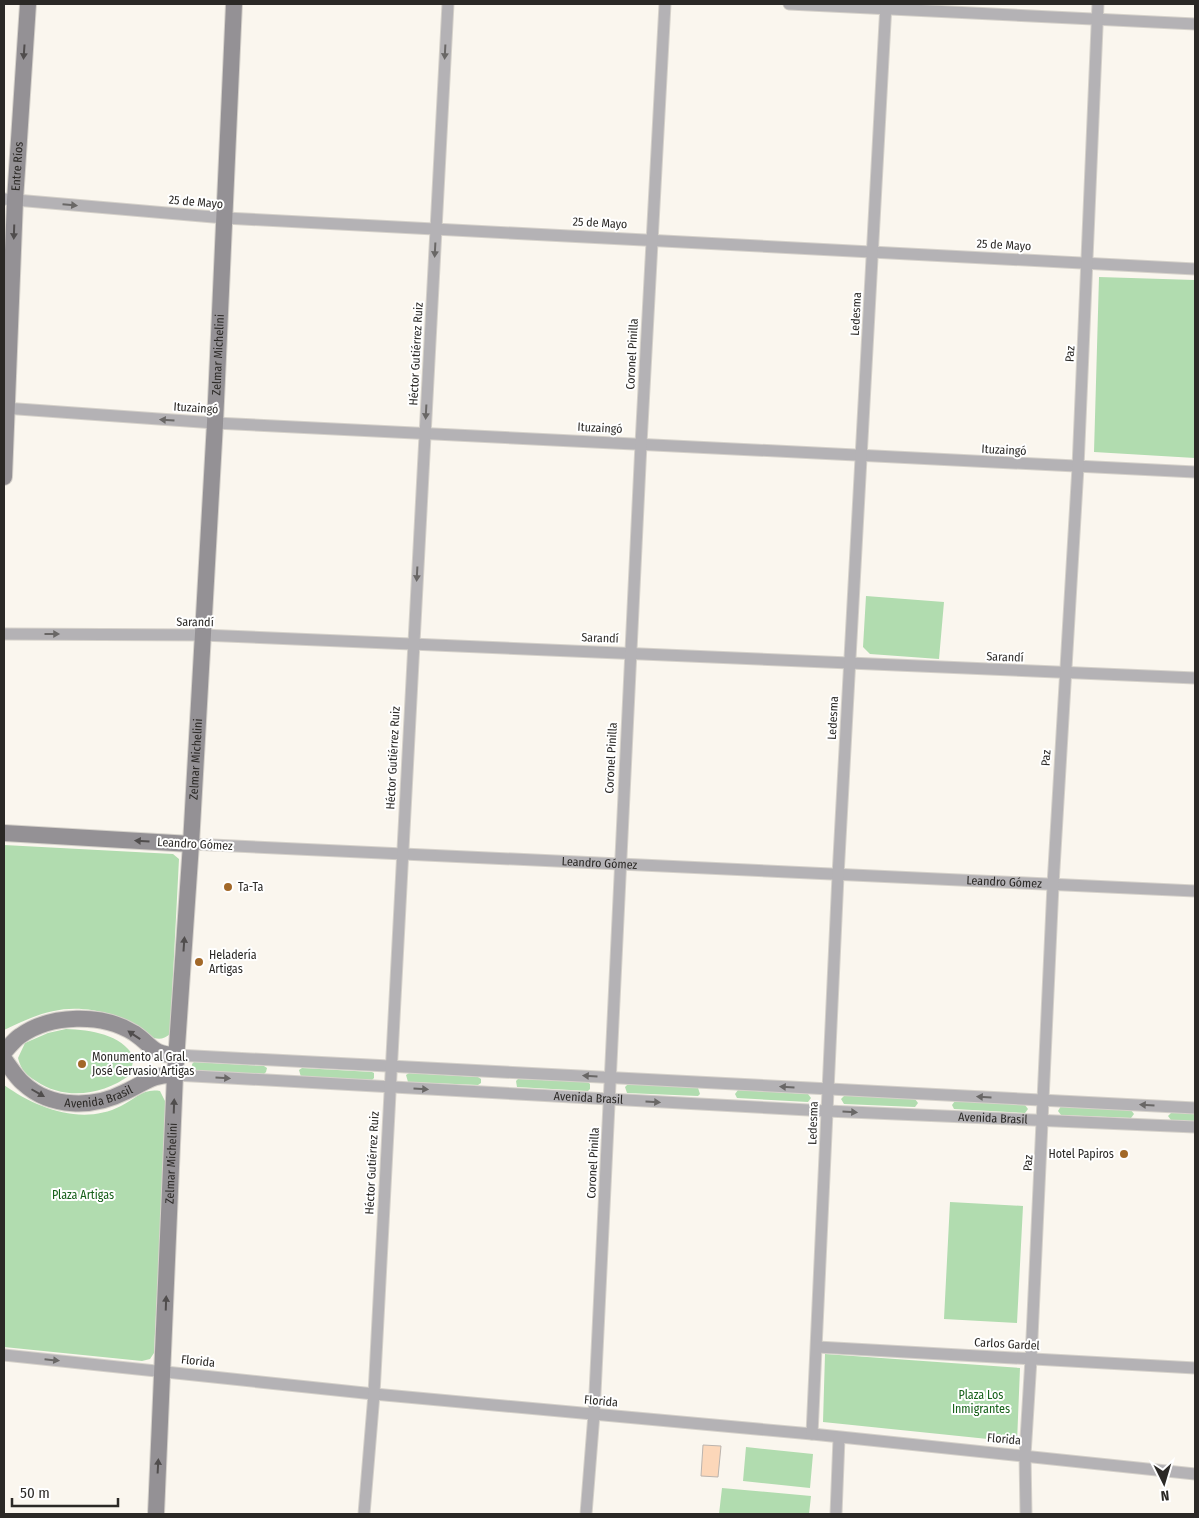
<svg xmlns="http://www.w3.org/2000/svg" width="1199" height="1518" font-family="'Fira Sans Condensed',sans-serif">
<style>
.green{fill:#b1dcaf}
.building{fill:#fcd7b9;stroke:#bbb4ae}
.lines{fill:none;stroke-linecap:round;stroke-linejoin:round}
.street-casing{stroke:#d5d1ca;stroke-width:13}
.secondary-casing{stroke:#d5d1ca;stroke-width:18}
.street{stroke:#b4b2b5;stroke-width:11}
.secondary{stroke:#949195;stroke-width:16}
.oneway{fill:#504d4d}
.oneway2{fill:#696766}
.poi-dot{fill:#a26828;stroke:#fff;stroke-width:2}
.labels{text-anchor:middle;stroke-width:4;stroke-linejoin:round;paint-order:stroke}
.street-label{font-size:12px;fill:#2b2926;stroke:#fff}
.poi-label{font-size:12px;fill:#2b2926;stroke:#fff;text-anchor:start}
.park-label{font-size:12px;fill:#166019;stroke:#fff}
</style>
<rect width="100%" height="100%" fill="#faf6ee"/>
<path class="green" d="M1099,277L1195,280V458L1094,452Z
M866,596L944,602L939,659L870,654L863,647Z
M4,845L173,854L179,859L170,1034C153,1050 133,1020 114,1015C69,1002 45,1010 4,1030Z
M66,1029C91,1030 121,1034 134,1057L130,1075C103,1095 65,1101 36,1081C26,1075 21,1070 18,1058L25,1043L48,1033Z
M194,1062L264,1066L267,1068L266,1072L264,1074L193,1071L192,1064Z
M302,1068L372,1072L374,1073V1078L372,1080L301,1077L299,1070Z
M409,1073L478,1077L481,1079V1083L478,1085L408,1082L406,1075Z
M518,1079L588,1082L590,1084V1089L588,1091L517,1087L516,1081Z
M628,1084L698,1088L700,1094L698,1096L627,1093L625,1087Z
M4,1085C36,1108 82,1126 121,1106C135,1099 143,1088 160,1091L167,1105L154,1353L150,1359L142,1361L4,1347Z
M738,1090L808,1094L811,1098L808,1102L737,1098L735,1094Z
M845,1095L915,1099L918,1103L915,1107L844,1104L841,1099Z
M955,1101L1025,1105L1028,1109L1025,1113L954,1109L952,1105Z
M1061,1106L1131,1110L1134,1114L1131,1118L1061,1115L1058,1111Z
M1172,1112L1195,1113V1122L1171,1120L1168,1116Z
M950,1202L1023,1206L1017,1323L944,1319Z
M825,1354L1020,1368L1017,1442L823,1422Z
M746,1447L813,1454L810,1488L743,1481Z
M722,1488L811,1496L809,1514H719Z"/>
<path class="building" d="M703,1445L721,1446L718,1477L701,1476Z"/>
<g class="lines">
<defs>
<g id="street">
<path d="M789,4L1195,24"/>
<path d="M4,199L225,218L1195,269"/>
<path d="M4,408L215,423L1195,472"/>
<path d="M4,634L202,635L1195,678"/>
<path id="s1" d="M191,844L1195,891"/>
<path d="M176,1055L1195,1108"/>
<path id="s2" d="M175,1075L827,1111L1195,1127"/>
<path d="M817,1347L1195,1368"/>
<path d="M4,1355L374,1394L812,1434L1195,1474"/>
<path d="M812,1434L838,876L886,4"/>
<path d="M364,1514L374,1394L448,4"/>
<path d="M586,1514L594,1414L641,444L665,4"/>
<path d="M836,1514L839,1438"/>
<path d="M1026,1514L1025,1455L1031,1359L1053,885L1078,467L1098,4"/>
</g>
<g id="secondary">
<path id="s3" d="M4,477L15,200L28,4"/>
<path d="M4,833L191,844"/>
<path d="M4,1052C9,1047 14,1040 20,1036C51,1014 102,1013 134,1033C152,1045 152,1055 176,1055"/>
<path id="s4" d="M4,1059C10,1067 16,1077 23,1083C51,1109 94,1108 125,1092C145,1083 152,1074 175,1075"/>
<path id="s5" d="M156,1514L175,1075L191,844L215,423L234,4"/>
</g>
</defs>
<use href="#street" class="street-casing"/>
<use href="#secondary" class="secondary-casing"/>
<use href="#street" class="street"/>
<use href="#secondary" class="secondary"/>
</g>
<defs><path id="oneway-solid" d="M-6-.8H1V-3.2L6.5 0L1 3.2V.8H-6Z" transform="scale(1.25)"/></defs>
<g class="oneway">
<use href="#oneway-solid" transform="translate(24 52) rotate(94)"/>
<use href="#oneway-solid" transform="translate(14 232) rotate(92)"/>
<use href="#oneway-solid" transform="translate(142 841) rotate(-176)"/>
<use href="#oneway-solid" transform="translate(184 944) rotate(-86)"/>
<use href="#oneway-solid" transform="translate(134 1035) rotate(-146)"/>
<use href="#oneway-solid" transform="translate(38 1093) rotate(30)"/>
<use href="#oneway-solid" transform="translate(174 1106) rotate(-88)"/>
<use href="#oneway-solid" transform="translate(166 1303) rotate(-88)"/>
<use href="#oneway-solid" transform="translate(158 1466) rotate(-87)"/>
</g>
<g class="oneway2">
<use href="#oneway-solid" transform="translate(445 52) rotate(93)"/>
<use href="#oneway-solid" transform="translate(70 205) rotate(5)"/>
<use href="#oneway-solid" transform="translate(435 250) rotate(93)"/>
<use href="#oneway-solid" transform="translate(426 412) rotate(93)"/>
<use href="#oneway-solid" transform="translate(167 420) rotate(-176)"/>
<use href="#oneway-solid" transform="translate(417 574) rotate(93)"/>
<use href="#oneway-solid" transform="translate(52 634)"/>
<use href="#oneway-solid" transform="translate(590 1076) rotate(-177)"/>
<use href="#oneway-solid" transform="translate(223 1078) rotate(3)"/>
<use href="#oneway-solid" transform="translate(787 1087) rotate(-177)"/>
<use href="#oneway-solid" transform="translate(421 1089) rotate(3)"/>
<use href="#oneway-solid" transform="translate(984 1097) rotate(-177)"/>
<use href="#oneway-solid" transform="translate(653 1102) rotate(3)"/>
<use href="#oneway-solid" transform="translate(1147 1105) rotate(-177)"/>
<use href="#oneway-solid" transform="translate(850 1112) rotate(3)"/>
<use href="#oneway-solid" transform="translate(52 1360) rotate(6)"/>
</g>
<g class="poi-dot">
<circle cx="228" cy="887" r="5"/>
<circle cx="199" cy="962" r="5"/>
<circle cx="82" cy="1064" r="5"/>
<circle cx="1124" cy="1154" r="5"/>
</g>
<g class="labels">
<g class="street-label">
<text dy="4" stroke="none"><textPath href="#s3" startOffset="311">Entre Ríos</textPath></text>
<text transform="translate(196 202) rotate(5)" y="4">25 de Mayo</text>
<text transform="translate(600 223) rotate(3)" y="4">25 de Mayo</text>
<text transform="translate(1004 245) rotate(3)" y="4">25 de Mayo</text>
<text transform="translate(856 314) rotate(-87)" y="4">Ledesma</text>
<text transform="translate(416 354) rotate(-87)" y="4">Héctor Gutiérrez Ruiz</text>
<text transform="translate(632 354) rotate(-87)" y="4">Coronel Pinilla</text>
<text transform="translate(1070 354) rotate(-87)" y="4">Paz</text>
<text dy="4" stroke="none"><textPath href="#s5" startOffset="1161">Zelmar Michelini</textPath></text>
<text transform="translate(196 408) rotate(4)" y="4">Ituzaingó</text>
<text transform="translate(600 428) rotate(3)" y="4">Ituzaingó</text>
<text transform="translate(1004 450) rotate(3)" y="4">Ituzaingó</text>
<text transform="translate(195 622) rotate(1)" y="4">Sarandí</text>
<text transform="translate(600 638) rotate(2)" y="4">Sarandí</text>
<text transform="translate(1005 657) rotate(2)" y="4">Sarandí</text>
<text transform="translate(833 718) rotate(-87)" y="4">Ledesma</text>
<text transform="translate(393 758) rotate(-87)" y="4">Héctor Gutiérrez Ruiz</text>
<text transform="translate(611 758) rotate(-87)" y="4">Coronel Pinilla</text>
<text transform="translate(1046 758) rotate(-87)" y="4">Paz</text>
<text dy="4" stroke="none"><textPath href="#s5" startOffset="756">Zelmar Michelini</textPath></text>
<text transform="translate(195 844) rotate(3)" y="4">Leandro Gómez</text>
<text dy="4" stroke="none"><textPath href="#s1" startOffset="409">Leandro Gómez</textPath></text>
<text dy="4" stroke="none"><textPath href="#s1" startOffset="814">Leandro Gómez</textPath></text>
<text dy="4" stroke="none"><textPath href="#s4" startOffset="112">Avenida Brasil</textPath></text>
<text dy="4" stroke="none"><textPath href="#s2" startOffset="414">Avenida Brasil</textPath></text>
<text dy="4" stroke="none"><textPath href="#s2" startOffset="819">Avenida Brasil</textPath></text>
<text transform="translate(813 1123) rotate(-88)" y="4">Ledesma</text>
<text dy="4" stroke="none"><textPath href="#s5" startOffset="351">Zelmar Michelini</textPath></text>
<text transform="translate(372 1163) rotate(-87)" y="4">Héctor Gutiérrez Ruiz</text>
<text transform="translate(593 1163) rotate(-87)" y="4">Coronel Pinilla</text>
<text transform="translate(1028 1163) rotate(-87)" y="4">Paz</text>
<text transform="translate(1007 1344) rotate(3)" y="4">Carlos Gardel</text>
<text transform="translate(198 1361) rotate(6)" y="4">Florida</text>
<text transform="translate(601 1401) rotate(5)" y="4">Florida</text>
<text transform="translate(1004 1439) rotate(5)" y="4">Florida</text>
</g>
<g class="poi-label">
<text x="238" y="891">Ta-Ta</text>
<text x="209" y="959">Heladería<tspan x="209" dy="14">Artigas</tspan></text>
<text x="92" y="1061">Monumento al Gral.<tspan x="92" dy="14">José Gervasio Artigas</tspan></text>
<text x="1114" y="1158" text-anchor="end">Hotel Papiros</text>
</g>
<g class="park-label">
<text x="83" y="1199">Plaza Artigas</text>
<text x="981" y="1399">Plaza Los<tspan x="981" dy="14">Inmigrantes</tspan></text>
</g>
</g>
<rect width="1199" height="1518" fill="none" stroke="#2b2926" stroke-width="10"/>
<g transform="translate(1164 1483) rotate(175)" stroke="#ffffff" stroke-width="4" paint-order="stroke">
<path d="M0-4L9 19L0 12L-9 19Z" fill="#2b2926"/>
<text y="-8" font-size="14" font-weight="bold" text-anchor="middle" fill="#2b2926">N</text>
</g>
<path d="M12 1498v8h106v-8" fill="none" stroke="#2b2926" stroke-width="2.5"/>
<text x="20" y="1498" font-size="15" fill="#2b2926" stroke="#ffffff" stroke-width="4" paint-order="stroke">50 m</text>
</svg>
